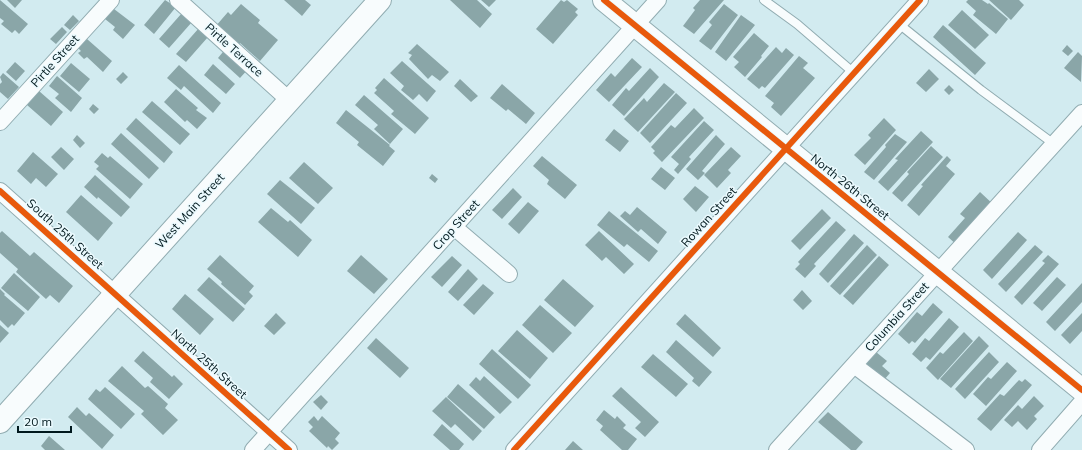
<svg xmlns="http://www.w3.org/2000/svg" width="1082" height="450" font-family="Mulish,sans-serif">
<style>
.building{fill:#8aa6a8}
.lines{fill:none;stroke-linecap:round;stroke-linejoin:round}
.lane-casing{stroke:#91acb1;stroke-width:10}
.street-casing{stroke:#91acb1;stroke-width:18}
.secondary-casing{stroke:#91acb1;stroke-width:24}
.lane{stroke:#f8fcfd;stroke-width:8}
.street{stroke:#f8fcfd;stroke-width:16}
.secondary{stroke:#f8fcfd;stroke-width:22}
.cycleway-casing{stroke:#ebfafe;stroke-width:8}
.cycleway{stroke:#e8590c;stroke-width:6}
.labels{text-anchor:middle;stroke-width:3;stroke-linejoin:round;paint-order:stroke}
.street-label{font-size:12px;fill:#00181d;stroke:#ebfafe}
</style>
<rect width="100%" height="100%" fill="#d2ebf0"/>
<path class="building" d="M0,0L28,24L19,34L15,30L12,33L1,24L4,21L0,18Z
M7,0H22L15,8Z
M165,0L176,7L154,34L144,25Z
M284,0H305L311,5L302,16Z
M450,0H477L492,14L480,28Z
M481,0H496L489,7Z
M561,0L564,2L567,0L578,9L575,12L578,15L553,44L536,29Z
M700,0H724L694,34L683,26L695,10L693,8Z
M968,0H982L988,4L989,3L1008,19L996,34L973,15L976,11L966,2Z
M989,0H1019L1024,5L1011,20Z
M241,4L260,20L258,23L278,40L260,61L240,43L238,46L215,27L228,12L231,15Z
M724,4L738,15L711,50L699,41L712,25L709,22Z
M114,9L135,25L123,39L113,30L115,27L105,19Z
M962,10L989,35L975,49L948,25Z
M182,13L192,22L169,48L159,39Z
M73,15L79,21L70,30L64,25Z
M741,15L755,25L726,61L715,52Z
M943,25L986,63L975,75L933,37Z
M62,27L67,32L56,44L50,39Z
M199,28L208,37L186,62L176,54Z
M754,33L769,46L761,56L762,57L745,77L734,67L739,62L733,57Z
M87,39L112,61L103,72L87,57L84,59L78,53L81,51L78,48Z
M417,44L449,72L440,81L432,75L428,79L409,59L412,55L408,53Z
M1067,45L1073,51L1068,56L1062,51Z
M227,47L249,68L240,78L218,58Z
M776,47L782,53L786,48L794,55L765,88L762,86L759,89L747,79Z
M1078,52L1082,56L1081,82L1064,68Z
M799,56L808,63L803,68L815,78L781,116L771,107L774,103L765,96Z
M632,58L642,67L609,102L596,90L611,73L615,77Z
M402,61L436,91L427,102L419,94L413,100L401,90L404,86L390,73Z
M15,62L25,71L16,81L6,72Z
M71,63L90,79L79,92L60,76Z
M213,64L235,84L226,94L204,75Z
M179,65L221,103L213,113L184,86L181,90L167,78Z
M650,68L659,77L624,116L612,105L626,88L629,91Z
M929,69L939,79L926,92L916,83Z
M123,72L128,77L121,84L116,79Z
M3,73L19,87L8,99L0,92V84L2,82L0,77Z
M57,76L82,98L71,112L55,98L59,94L49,86Z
M384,78L429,118L415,134L391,114L394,111L374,93L377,90L375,88Z
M460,79L478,96L471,102L454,86Z
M664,83L675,92L638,132L624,119L644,98L647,102Z
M502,84L535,113L526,124L508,109L506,111L490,98Z
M949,85L954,90L949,95L944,90Z
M176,89L198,108L196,110L207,118L197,129L187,120L185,122L164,102Z
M39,91L63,112L51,126L27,105Z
M676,93L687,103L650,143L640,133Z
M364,95L403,129L390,144L374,129L378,125L355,105Z
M152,101L190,134L180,145L142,112Z
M93,104L99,109L94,114L89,109Z
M694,108L704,118L662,162L653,153L655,151L651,147L671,125L675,128Z
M346,110L390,145L389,146L395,151L383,166L357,145L359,142L336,123Z
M136,118L173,152L164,163L126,129Z
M884,118L896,130L865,165L854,155L871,138L868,135Z
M704,121L714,130L689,157L691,159L678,174L674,170L679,164L671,157Z
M614,129L629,141L620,152L605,140Z
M921,131L933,142L888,191L878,182L898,160L895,159Z
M121,133L159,168L149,179L111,144Z
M895,134L907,142L874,180L864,172L886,147L885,145Z
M77,135L85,143L80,148L73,140Z
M716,135L725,144L702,171L705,173L698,180L686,169Z
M931,146L943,157L902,202L892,193L909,174L907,172Z
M61,147L74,159L64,170L51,157Z
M731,147L741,156L728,170L731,173L717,188L704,175Z
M33,152L58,174L46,187L36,178L31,184L17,171Z
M102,153L108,158L110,156L143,184L130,199L96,169L99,166L94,162Z
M542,156L577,185L565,199L547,184L549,180L533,166Z
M947,156L951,160L946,166L955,174L919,216L907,205L923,186L921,185Z
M304,162L333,188L318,204L289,178Z
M661,167L675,178L665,190L651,179Z
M432,174L438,179L435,183L429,178Z
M95,175L130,207L121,217L98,197L97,199L84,187Z
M280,180L315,208L301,224L267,194Z
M695,186L709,197L696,212L683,199Z
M513,188L522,197L502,219L492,210Z
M980,192L995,206L958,246L948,237L965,218L960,214Z
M81,195L113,223L98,241L66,212Z
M528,202L539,211L519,234L508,224Z
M637,207L667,232L658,244L641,229L638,232L620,216L625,211L630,215Z
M271,208L288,222L290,220L312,240L298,257L258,222Z
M822,209L831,218L800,250L791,241Z
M609,211L658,251L649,262L627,244L624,247L597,225Z
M836,221L846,230L814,264L816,266L805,278L795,269L800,264L798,262Z
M2,231L30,256L34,252L73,286L59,303L50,295L46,299L16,272L18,269L0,253V233Z
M599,231L634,264L624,274L606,257L602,261L585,245Z
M1018,232L1027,240L992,279L983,270Z
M854,234L864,243L828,283L819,274Z
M867,245L877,255L840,295L830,286Z
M1035,245L1043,252L1006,292L998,284Z
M220,255L254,286L249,292L253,296L245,305L221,284L222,282L207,269Z
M361,255L388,279L374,294L347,271Z
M1048,255L1059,264L1022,305L1014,297L1045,263L1042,261Z
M452,256L462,265L442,287L431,277Z
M879,256L889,265L853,305L843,296Z
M468,269L478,279L458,301L448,292Z
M14,273L40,297L28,311L1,288Z
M209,277L245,309L233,322L197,290Z
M1057,277L1066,285L1042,311L1033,303Z
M563,279L594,306L575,327L544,300Z
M1082,283V302L1055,331L1046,322Z
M483,284L494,293L474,315L463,305Z
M0,289L5,294L4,295L25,313L14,326L12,324L8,328L0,320Z
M802,290L812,301L803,310L793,300Z
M185,294L214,319L200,335L172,309Z
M933,303L943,312L915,343L912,341L909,344L898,334L917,312L922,316Z
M540,305L572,333L553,353L522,325Z
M276,313L286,323L274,335L264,326Z
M1082,313V331L1070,344L1061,335Z
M685,314L721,348L713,357L676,324Z
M949,318L959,327L930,360L926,357L921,362L912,354L925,338L929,341Z
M0,325L9,333L0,343Z
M517,330L548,358L530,379L498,351Z
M964,332L973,341L938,380L926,368L940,352L943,354Z
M979,336L989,346L951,388L940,379Z
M376,338L409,368L400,378L367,348Z
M676,340L712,372L699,387L692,381L694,378L666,352Z
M492,349L531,385L518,399L479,364Z
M143,351L172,377L174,375L183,384L169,399L150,382L153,378L134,361Z
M876,352L887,361L882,366L890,373L884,380L866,364Z
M989,352L999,362L965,399L955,389Z
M653,354L688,384L676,397L641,367Z
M1007,362L1017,371L986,406L973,394L988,377L991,379Z
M122,366L145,388L148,386L168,404L165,408L178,420L163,435L141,414L144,411L108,381Z
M484,376L512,402L500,414L469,385L476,377L480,381Z
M1025,379L1032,385L991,431L977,419L1000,394L1004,396L1019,380L1022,382Z
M458,384L495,417L484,429L447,397Z
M105,387L135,414L121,429L88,399L96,389L100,392Z
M621,387L659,422L645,437L635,428L641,422L612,396Z
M321,395L328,402L321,410L313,402Z
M1034,396L1044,406L1034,416L1037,419L1027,430L1018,421L1012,427L1004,420L1018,405L1022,409Z
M446,397L482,431L473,441L455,424L451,428L432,411Z
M77,407L86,416L89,413L114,435L102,449L68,417Z
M604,410L615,419L617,416L626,425L623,428L637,439L628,450H622L600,430L603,426L596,420Z
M828,412L863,442L856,450H851L818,422Z
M314,416L318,421L322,416L340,433L335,439L339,443L332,450L328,446L327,448L309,431L313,427L308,422Z
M442,424L464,444L459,450H450L433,435Z
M49,436L65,450H45L41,446Z
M573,441L583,450H565Z"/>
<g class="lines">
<defs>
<path id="lane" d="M764,0L797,24L854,73
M899,24L981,90L1054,144"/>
<path id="street" d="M178,0L289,100
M0,122L111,0
M0,191L289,450
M454,227L509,274
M854,365L966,450
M253,450L658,0
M514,450L920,0
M777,450L1082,113
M1040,450L1082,402"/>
<path id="secondary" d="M604,0L1082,390
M0,422L380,0"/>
</defs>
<use href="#lane" class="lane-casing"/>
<use href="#street" class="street-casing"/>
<use href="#secondary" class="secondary-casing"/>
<use href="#lane" class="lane"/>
<use href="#street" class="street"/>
<use href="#secondary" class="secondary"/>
<defs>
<path id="cycleway" d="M604,0L1082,390
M0,191L289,450
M514,450L920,0"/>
</defs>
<use href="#cycleway" class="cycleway-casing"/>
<use href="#cycleway" class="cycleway"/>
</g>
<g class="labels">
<g class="street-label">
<text transform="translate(234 50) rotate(42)" y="4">Pirtle Terrace</text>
<text transform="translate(55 61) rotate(-48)" y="4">Pirtle Street</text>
<text transform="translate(850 187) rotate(39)" y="4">North 26th Street</text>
<text transform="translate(190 211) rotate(-48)" y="4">West Main Street</text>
<text transform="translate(709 217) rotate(-48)" y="4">Rowan Street</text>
<text transform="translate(456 225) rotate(-48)" y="4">Crop Street</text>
<text transform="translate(65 234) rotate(42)" y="4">South 25th Street</text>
<text transform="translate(897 317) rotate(-48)" y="4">Columbia Street</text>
<text transform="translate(209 364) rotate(42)" y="4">North 25th Street</text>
</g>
</g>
<path d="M18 426v6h53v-6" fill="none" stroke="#00181d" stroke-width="2"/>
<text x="24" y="426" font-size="12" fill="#00181d" stroke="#ebfafe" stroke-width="3" paint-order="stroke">20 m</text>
</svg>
